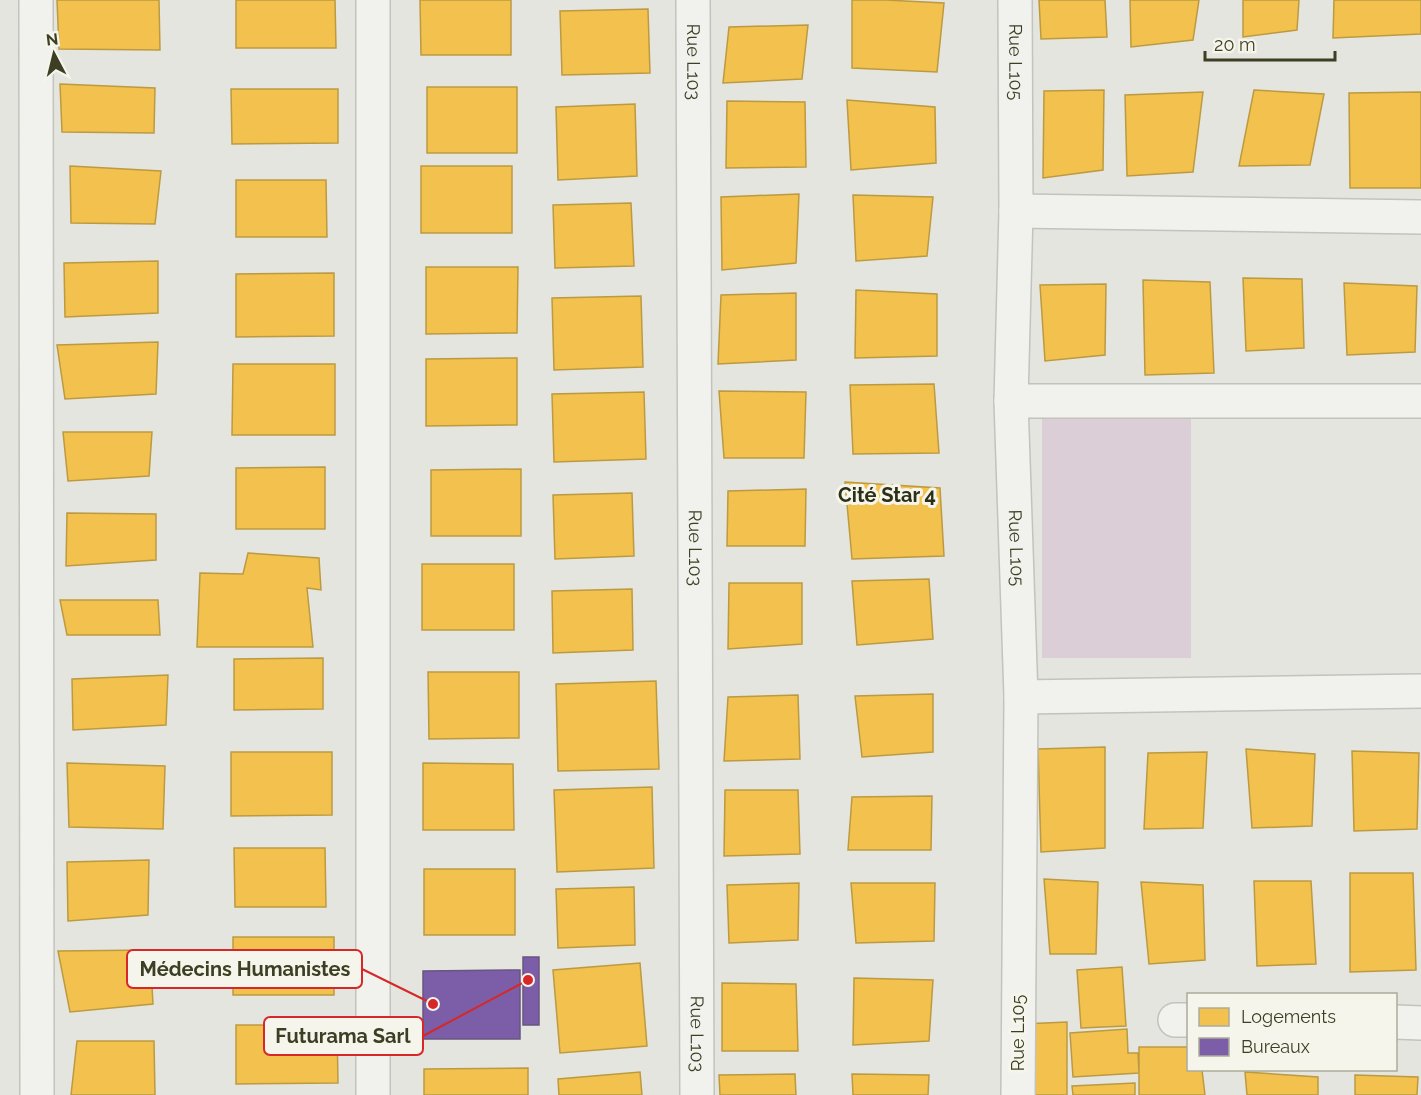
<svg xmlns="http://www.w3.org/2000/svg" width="1421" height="1095" font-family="Raleway,sans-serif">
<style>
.green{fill:#dbced6}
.homes{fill:#f2c14e;stroke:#bc9a41;stroke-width:1.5}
.offices{fill:#7b5ea7;stroke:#685580;stroke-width:1.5}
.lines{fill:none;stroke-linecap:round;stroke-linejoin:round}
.minor-casing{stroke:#c3c3bd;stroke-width:36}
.minor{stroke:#f1f2ee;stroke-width:33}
.labels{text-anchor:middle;stroke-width:6;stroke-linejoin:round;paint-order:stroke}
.street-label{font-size:18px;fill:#3d3f24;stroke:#f5f5eb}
.neighbourhood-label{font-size:20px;font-weight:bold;fill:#2d3017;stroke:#f5f5eb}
.leader{fill:none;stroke:#d62828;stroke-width:2}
.callout-dot{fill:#d62828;stroke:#f5f5eb;stroke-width:2}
.callout{fill:#f5f5eb;stroke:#d62828;stroke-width:2}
.callout-label{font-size:20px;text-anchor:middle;font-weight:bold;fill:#3d3f24}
</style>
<rect width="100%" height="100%" fill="#e5e5df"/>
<path class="green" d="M1042,412H1191V658H1042Z"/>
<path class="homes" d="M57,0H159L160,50L59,49Z
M236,0H335L336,48H236Z
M420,0H511V55H421Z
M852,0H886L944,3L937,72L852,68Z
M1039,0H1105L1107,37L1041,39Z
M1130,0H1199L1193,40L1131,47Z
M1243,0H1299L1297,30L1243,37Z
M1334,0H1421V34L1333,38Z
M648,9L650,73L562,75L560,11Z
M808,25L802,79L723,83L729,27Z
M60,84L155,88L154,133L62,132Z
M427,87H517V153H427Z
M231,89H338V143L232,144Z
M1104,90L1103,170L1043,178L1044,91Z
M1254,90L1324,94L1310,165L1239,166Z
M1203,92L1193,172L1127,176L1125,95Z
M1421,92V188H1350L1349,93Z
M847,100L935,107L936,163L851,170Z
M727,101L805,102L806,167L726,168Z
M635,104L637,176L558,180L556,107Z
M70,166L161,171L155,224L71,223Z
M421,166H512V233H421Z
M236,180H326L327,237H236Z
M799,194L796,263L722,270L721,197Z
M853,195L933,197L927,256L856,261Z
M631,203L634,266L555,268L553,205Z
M158,261V313L65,317L64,263Z
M426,267H518L517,333L426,334Z
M334,273V336L236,337V274Z
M1243,278L1302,279L1304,348L1246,351Z
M1143,280L1210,282L1214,373L1145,375Z
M1344,283L1417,286L1415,352L1347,355Z
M1106,284L1105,355L1045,361L1040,285Z
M856,290L937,294V356L855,358Z
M796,293V360L718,364L721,295Z
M641,296L643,367L554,370L552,298Z
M158,342L156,394L65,399L57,345Z
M517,358V425L426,426V359Z
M233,364H335V435H232Z
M934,384L939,453L853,454L850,385Z
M719,391L806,392L804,458H724Z
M644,392L646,459L554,462L552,394Z
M63,432H152L149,476L68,481Z
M325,467V529H236V468Z
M521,469V536H431V470Z
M845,482L940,488L944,556L852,559Z
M806,489L805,546H727L728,491Z
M632,493L634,556L555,559L553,495Z
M67,513L156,514V560L66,566Z
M248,553L319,558L321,590L307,588L313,647H197L200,573L243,574Z
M422,564H514V630H422Z
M929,579L933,639L857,645L852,581Z
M729,583H802V644L728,649Z
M632,589L633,650L553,653L552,591Z
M60,600H158L160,635H67Z
M323,658V709L234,710V659Z
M428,672H519V738L429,739Z
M168,675L166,725L73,730L72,679Z
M656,681L659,769L558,771L556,684Z
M933,694V752L862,757L855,696Z
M798,695L800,759L724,761L728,697Z
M1105,747V848L1041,852L1038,749Z
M1246,749L1315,754L1312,826L1252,828Z
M1352,751L1419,753L1417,829L1354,831Z
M231,752H332V815L231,816Z
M1207,752L1203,828L1144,829L1148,753Z
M67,763L165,766L163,829L69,827Z
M423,763L513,764L514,830H423Z
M652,787L654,868L557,872L554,790Z
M725,790H798L800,854L724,856Z
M932,796L931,850H848L852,797Z
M234,848H325L326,907H235Z
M149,860L148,915L68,921L67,862Z
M424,869H515V935H424Z
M1350,873H1413L1416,970L1350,972Z
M1044,879L1098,882L1096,954H1050Z
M1254,881H1311L1316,964L1257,966Z
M1141,882L1203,885L1205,960L1149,964Z
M799,883L798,940L729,943L727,885Z
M851,883H935L934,941L856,943Z
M634,887L635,945L558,948L556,889Z
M233,937H334V995H233Z
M150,950L153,1004L70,1012L58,951Z
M640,963L647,1046L560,1053L553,970Z
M1122,967L1126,1026L1081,1028L1077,970Z
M854,978L933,980L929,1041L853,1045Z
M722,983L796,984L798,1051H722Z
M1067,1022V1095H1022V1024Z
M236,1025H337L338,1083L236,1084Z
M1127,1029L1128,1053H1138L1139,1073L1073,1077L1070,1033Z
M77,1041H154L155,1095H71Z
M1139,1047H1188V1070H1202L1205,1095H1139Z
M528,1068V1095H424V1069Z
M640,1072L642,1095H559L558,1079Z
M1245,1072L1318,1077V1095H1247Z
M795,1074L796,1095H720L719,1075Z
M852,1074L929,1075L928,1095H853Z
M1355,1075L1418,1077L1417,1095H1355Z
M1135,1083V1095H1073L1072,1086Z"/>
<path class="offices" d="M523,957H539V1025H523Z
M520,970V1039H423V971Z"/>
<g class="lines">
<defs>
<g id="minor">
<path d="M36,0L37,1095"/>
<path d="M373,0V1095"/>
<path id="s1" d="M693,0L697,1095"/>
<path id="s2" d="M1015,0L1016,211L1011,401L1021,697L1018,1095"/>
<path d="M1016,211L1421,217"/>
<path d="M1011,401H1421"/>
<path d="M1021,697L1421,691"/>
<path d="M1175,1020H1188"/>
<path d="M1396,1022L1421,1023"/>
</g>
</defs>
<use href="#minor" class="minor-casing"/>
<use href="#minor" class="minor"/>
</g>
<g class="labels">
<g class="street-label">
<text dy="6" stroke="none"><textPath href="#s1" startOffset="62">Rue L103</textPath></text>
<text dy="6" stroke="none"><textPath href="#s2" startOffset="62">Rue L105</textPath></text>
<text dy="6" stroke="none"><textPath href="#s2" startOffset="548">Rue L105</textPath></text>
<text dy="6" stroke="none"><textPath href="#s1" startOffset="548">Rue L103</textPath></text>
<text dy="6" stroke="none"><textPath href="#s1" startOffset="1034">Rue L103</textPath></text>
<text transform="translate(1018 1033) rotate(-90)" y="6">Rue L105</text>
</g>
<g class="neighbourhood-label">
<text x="887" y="502">Cité Star 4</text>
</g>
</g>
<path class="leader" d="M433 1004L362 969M528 980L423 1036"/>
<g class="callout-dot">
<circle cx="433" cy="1004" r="6"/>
<circle cx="528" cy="980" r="6"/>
</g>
<g class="callout">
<rect x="127" y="950" width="235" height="38" rx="6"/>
<rect x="264" y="1017" width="159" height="38" rx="6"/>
</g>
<g class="callout-label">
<text x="245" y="976">Médecins Humanistes</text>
<text x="343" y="1043">Futurama Sarl</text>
</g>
<rect x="1187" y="993" width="210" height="78" fill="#f5f5eb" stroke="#abac9b" stroke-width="1.5"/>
<rect x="1199" y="1008" width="30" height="18" fill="#f2c14e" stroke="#abac9b" stroke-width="1.5"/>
<text x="1241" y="1023" font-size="18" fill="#3d3f24">Logements</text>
<rect x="1199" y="1038" width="30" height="18" fill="#7b5ea7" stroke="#abac9b" stroke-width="1.5"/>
<text x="1241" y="1053" font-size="18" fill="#3d3f24">Bureaux</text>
<g transform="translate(54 54) rotate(353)" stroke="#f5f5eb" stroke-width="4.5" paint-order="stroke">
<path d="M0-4.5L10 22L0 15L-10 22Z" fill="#3d3f24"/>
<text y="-9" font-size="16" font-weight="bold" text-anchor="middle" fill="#3d3f24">N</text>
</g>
<path d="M1205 51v9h130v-9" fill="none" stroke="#3d3f24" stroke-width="3"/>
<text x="1214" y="51" font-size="18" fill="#3d3f24" stroke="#f5f5eb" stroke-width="4.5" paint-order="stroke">20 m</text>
</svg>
